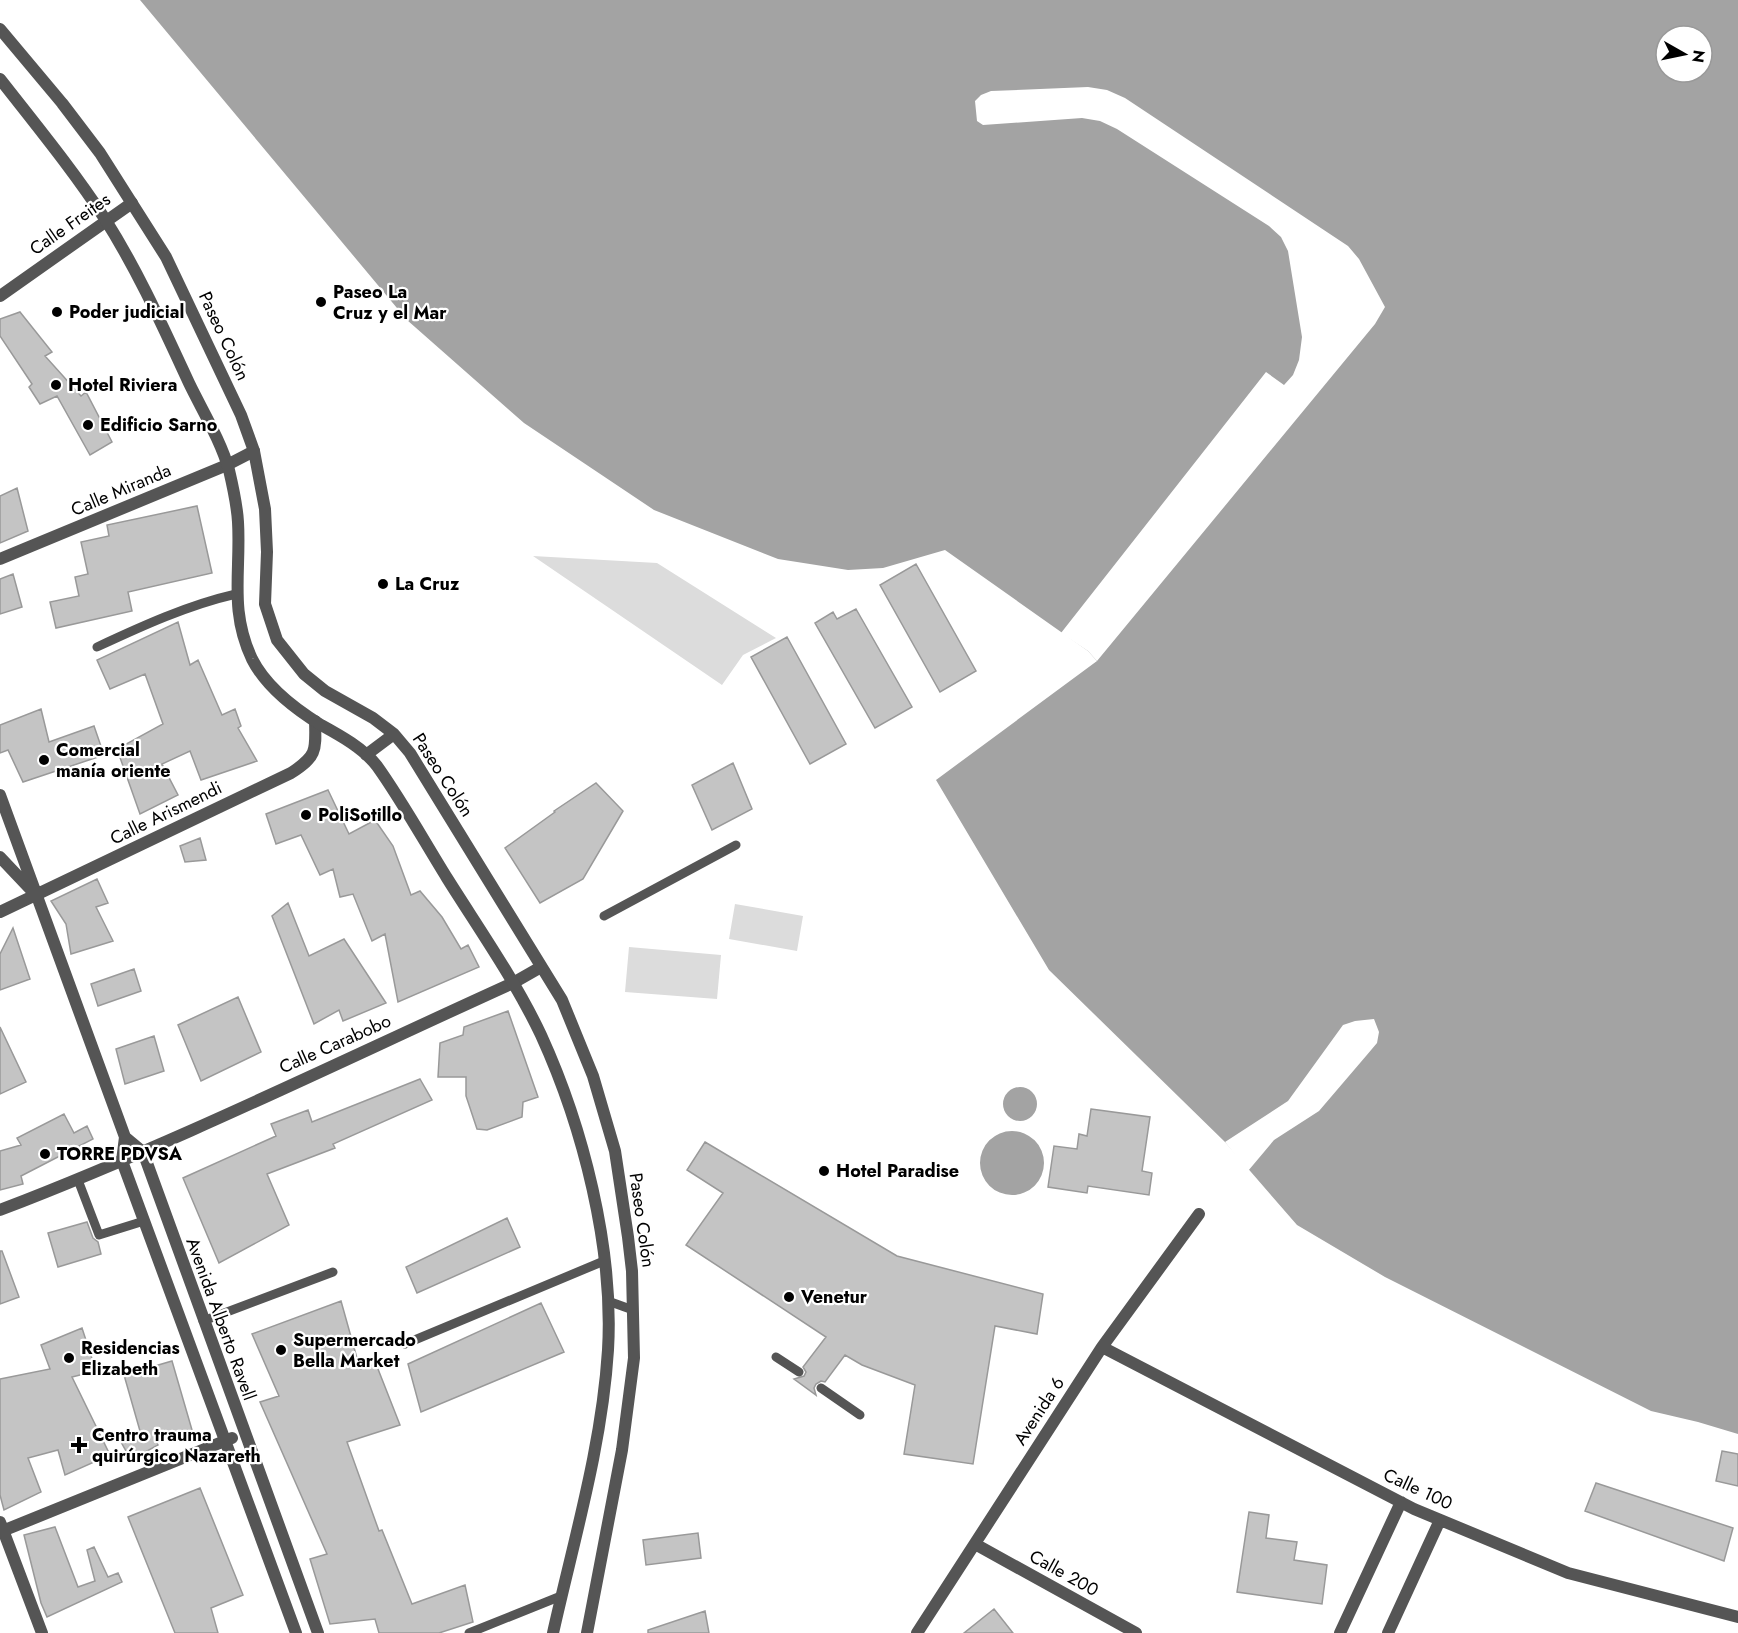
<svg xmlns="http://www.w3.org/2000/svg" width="1738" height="1633" font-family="Jost,sans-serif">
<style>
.green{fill:#dcdcdc}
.water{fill:#a3a3a3;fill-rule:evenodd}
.pier{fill:#fff}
.building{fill:#c4c4c4;stroke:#999;stroke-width:1.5}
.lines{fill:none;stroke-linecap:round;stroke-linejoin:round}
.service{stroke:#555;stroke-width:9}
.minor{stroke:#555;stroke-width:12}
.tertiary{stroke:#555;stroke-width:12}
.poi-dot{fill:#000;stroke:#fff;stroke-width:2}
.labels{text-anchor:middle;stroke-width:4.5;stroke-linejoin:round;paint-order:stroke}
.street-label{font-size:18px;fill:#000;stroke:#fff}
.poi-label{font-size:18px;font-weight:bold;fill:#000;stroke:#fff;text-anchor:start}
</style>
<rect width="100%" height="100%" fill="#fff"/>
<path class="green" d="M533,556L657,563L776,638L743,655L722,685Z
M735,904L803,916L797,951L729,939Z
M629,947L721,955L717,999L625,992Z"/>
<path class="water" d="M140,0H1738V1434L1698,1422L1651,1411L1385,1277L1297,1225L1225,1142L1049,970L936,780L1097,661L1088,651L945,550L883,568L848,570L778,559L654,510L524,423L407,320ZM1666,36H1702V72H1666Z
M1003 1104a17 17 0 1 1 34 0a17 17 0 1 1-34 0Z
M980 1163a32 32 0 1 1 64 0a32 32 0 1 1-64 0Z"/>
<path class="pier" d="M1088,87L1107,90L1125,98L1348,246L1359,259L1385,307L1375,324L1097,661L1088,651L1061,633L1266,372L1284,385L1293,375L1299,360L1302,337L1288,251L1281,237L1269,226L1117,129L1100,121L1082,118L983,125L977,121L975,101L981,95L991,91Z
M1374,1019L1379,1032L1377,1043L1366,1056L1319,1111L1274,1140L1248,1171L1225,1142L1288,1101L1343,1025L1355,1021Z"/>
<path class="building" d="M20,312L52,352L45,356L81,396L86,392L112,442L90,455L57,396L40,404L29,387L32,384L0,336V319Z
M17,488L28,531L0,543V496Z
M197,506L212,573L128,592L132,611L56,628L50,602L79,596L75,577L88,574L81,542L109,536L107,525Z
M916,564L976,671L940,692L880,585Z
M13,574L22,607L0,614V579Z
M856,609L912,707L875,728L815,623L833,612L837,619Z
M178,622L190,665L198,660L222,715L235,709L241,726L238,728L257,761L201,780L190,751L162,764L178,795L140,814L117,749L163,724L145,674L110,689L97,660Z
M787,637L846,744L810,764L751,657Z
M41,709L49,742L94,726L104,755L23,782L8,750L0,753V725Z
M733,763L752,809L712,830L692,785Z
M596,783L623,811L583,879L540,903L505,848L555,812L554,811Z
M328,790L349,834L375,820L393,846L411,895L420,891L442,917L461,949L468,945L479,967L398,1002L385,934L372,941L353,894L340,897L333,869L320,875L301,835L276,844L266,814Z
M200,838L206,860L185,862L180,846Z
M97,879L108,903L96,907L113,941L71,954L66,924L51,901Z
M288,903L309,956L344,939L386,1003L343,1021L339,1010L314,1024L272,916Z
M13,928L30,979L0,990V954Z
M134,969L141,991L98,1006L91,984Z
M238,997L261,1052L201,1081L178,1025Z
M508,1011L538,1097L523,1102L522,1117L487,1130L477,1129L466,1096V1077H438L440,1043L463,1035L464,1027Z
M0,1027L26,1082L0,1094Z
M154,1036L164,1071L125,1084L116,1049Z
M420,1079L432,1100L333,1144L335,1148L267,1174L289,1225L219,1263L183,1178L276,1136L271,1124L308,1110L312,1122Z
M1091,1109L1150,1117L1142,1171L1152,1173L1149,1195L1088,1186L1087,1193L1048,1187L1054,1146L1077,1149L1079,1134L1087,1136Z
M64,1114L74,1133L87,1126L93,1139L21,1176L23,1184L0,1190V1151L21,1145L17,1138Z
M705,1142L897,1256L1043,1294L1037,1334L995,1326L973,1464L904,1454L915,1385L862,1365L845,1355L825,1382L821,1381L816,1384L814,1388L816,1395L794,1379L804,1376L806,1372L803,1367L826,1337L686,1245L723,1193L687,1170Z
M507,1218L520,1247L417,1293L406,1267Z
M87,1222L93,1238L98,1242L101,1254L58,1267L48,1233Z
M0,1251H2L19,1297L0,1304Z
M341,1301L360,1369L376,1364L400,1425L347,1442L379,1531L382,1530L412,1604L465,1585L473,1622L439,1633H379L375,1619L330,1624L310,1559L327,1554L260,1402L279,1396L252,1334Z
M541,1303L564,1352L421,1412L408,1364Z
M82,1328L96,1371L72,1377L110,1455L65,1475L58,1450L28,1458L41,1492L4,1510L0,1495V1379L50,1369L41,1345Z
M172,1361L192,1430L156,1441L158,1445L131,1460L121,1442L140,1431L124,1375Z
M1722,1451L1738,1454V1486L1716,1481Z
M1596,1483L1733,1528L1724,1561L1585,1511Z
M200,1488L243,1595L211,1608L218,1633H175L128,1517Z
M1249,1512L1269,1515L1266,1538L1297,1542L1294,1560L1327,1565L1322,1604L1237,1592Z
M55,1527L78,1587L95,1581L87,1550L94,1547L108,1577L118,1573L122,1582L47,1617L41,1603L24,1535Z
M698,1533L701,1558L646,1565L643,1540Z
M994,1609L1013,1633H964Z
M705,1611L709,1633H648V1630Z"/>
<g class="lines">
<path class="service" d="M97,647C142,626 188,605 236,594
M604,916L736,845
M78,1180L99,1235L144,1221
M608,1301L633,1310
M203,1321L333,1272
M405,1344L604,1261
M776,1357L799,1372
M821,1388L860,1415
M469,1633L561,1596"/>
<path class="minor" d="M0,296L132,203
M0,559L227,465L254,451
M0,795L125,1137
M0,857L33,892
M0,912L291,773C317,756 316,751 315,721
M143,1152L125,1137L122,1161L296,1633
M143,1152L318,1633
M0,1210C175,1143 343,1060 513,983L541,967
M1102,1347L1414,1509L1568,1573L1738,1617
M0,1522L42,1633
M0,1532L232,1438
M975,1544L1136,1633
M917,1633L1102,1347L1199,1214
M1340,1633L1401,1502
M1388,1633L1440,1520"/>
<path class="tertiary" d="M0,29L62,103L100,153L166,257L241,415L254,451L265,509L267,552L265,604L277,640L304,674L325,691L373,718L394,734L410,753L562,1000L593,1076L615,1151L628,1237L632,1271L634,1358L622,1450L587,1633
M0,79C36,125 73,170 105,219C138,271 163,327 189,383C202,410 221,441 229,470C233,487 237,504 238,522C241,572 229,610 252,659C266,687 295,709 321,725C341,736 363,748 377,766C402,801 424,841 447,878C479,929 515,980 541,1035C583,1127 614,1248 608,1350C602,1446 574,1539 553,1633
M366,755L394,734"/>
</g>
<g class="poi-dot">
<circle cx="321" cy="302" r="6"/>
<circle cx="57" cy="312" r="6"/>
<circle cx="56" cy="385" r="6"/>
<circle cx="88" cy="425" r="6"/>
<circle cx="383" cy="584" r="6"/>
<circle cx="44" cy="760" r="6"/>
<circle cx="306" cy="815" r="6"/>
<circle cx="45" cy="1154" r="6"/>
<circle cx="824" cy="1171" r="6"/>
<circle cx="789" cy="1297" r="6"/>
<circle cx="281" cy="1350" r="6"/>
<circle cx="69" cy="1358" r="6"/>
<path d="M76 1436h6v6h6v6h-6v6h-6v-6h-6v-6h6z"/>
</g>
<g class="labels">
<g class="street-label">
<text transform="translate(70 224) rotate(-35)" y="6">Calle Freites</text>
<text transform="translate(224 336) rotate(65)" y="6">Paseo Colón</text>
<text transform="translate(121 490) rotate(-23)" y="6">Calle Miranda</text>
<text transform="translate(443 775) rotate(57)" y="6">Paseo Colón</text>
<text transform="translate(166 813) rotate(-26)" y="6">Calle Arismendi</text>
<text transform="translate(335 1044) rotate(-24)" y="6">Calle Carabobo</text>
<text transform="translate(642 1220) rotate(82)" y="6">Paseo Colón</text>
<text transform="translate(221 1319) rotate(70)" y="6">Avenida Alberto Ravell</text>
<text transform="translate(1039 1411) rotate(-57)" y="6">Avenida 6</text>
<text transform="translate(1418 1489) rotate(25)" y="6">Calle 100</text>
<text transform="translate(1064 1573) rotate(29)" y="6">Calle 200</text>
</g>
<g class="poi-label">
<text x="333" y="298">Paseo La<tspan x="333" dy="21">Cruz y el Mar</tspan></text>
<text x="69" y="318">Poder judicial</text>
<text x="68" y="391">Hotel Riviera</text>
<text x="100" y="431">Edificio Sarno</text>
<text x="395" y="590">La Cruz</text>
<text x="56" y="756">Comercial<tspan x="56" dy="21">manía oriente</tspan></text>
<text x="318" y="821">PoliSotillo</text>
<text x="57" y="1160">TORRE PDVSA</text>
<text x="836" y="1177">Hotel Paradise</text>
<text x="801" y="1303">Venetur</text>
<text x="293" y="1346">Supermercado<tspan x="293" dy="21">Bella Market</tspan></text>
<text x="81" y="1354">Residencias<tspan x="81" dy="21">Elizabeth</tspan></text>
<text x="92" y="1441">Centro trauma<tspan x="92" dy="21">quirúrgico Nazareth</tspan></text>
</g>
</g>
<g transform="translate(1684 54) rotate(99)"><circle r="28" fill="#ffffff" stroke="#999999" stroke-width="1.5"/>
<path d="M0-4.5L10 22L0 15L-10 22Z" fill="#000000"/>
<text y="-9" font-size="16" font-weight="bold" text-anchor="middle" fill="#000000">N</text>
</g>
</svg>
